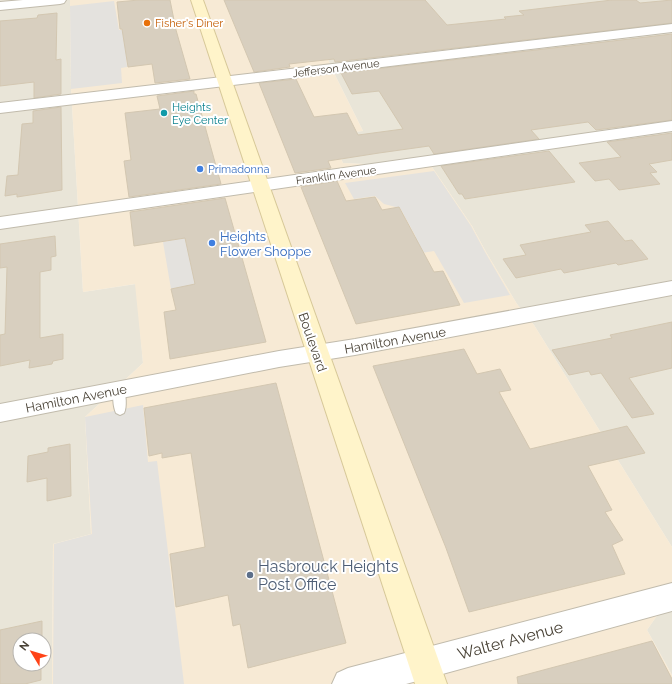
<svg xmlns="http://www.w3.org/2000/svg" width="672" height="684" font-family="Raleway,sans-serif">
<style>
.residential{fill:#e9e5d8;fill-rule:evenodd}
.commercial{fill:#f7ead5}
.parking{fill:#e4e2de}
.building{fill:#d8cfbf;stroke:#d3c7b1}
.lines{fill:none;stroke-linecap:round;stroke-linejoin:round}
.lane-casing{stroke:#c1bbac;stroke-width:2}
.street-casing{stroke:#c1bbac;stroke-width:2}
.secondary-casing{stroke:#d7c898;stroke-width:2}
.lane{fill:#fff;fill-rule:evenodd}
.street{fill:#fff;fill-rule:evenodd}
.secondary{fill:#fff4ca;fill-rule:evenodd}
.food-dot{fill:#e8710a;stroke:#fff;stroke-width:1.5}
.culture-dot{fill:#0f9aa8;stroke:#fff;stroke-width:1.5}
.shop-dot{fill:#3f7fe0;stroke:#fff;stroke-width:1.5}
.service-dot{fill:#5c6f8a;stroke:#fff;stroke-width:1.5}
.labels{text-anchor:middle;stroke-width:4;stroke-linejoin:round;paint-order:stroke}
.far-food-label{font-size:11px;fill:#c56008;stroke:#fff;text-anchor:start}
.far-street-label{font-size:11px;fill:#4a4337;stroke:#fff}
.far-culture-label{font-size:11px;fill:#0d838f;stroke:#fff;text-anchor:start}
.far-shop-label{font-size:11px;fill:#366cbe;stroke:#fff;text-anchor:start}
.shop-label{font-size:13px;fill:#366cbe;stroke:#fff;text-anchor:start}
.street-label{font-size:13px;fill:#4a4337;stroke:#fff}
.near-service-label{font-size:16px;fill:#4e5e75;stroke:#fff;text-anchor:start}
.near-street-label{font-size:16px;fill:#4a4337;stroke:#fff}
</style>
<rect width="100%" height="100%" fill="#f5f2ea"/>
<path class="residential" d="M0,0H70L71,89L83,292L136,284L143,363L85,417L91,534L53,544L52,684H0ZM20,640H44V664H20Z
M303,0H672V547L534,325L517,304L486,252L472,226L432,167L343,163L330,135L363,131L334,73Z
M672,594V675L647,630Z"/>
<path class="commercial" d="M70,0H303L334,73L363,131L330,135L343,163L432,167L472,226L486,252L517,304L534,325L672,547V594L647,630L672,675V684H52L53,544L91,534L85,417L143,363L135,284L83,292L71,89Z"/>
<path class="parking" d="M114,1L119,30L144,28L147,51L126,54L127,67L121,68L122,83L71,89L70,6Z
M434,171L471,226L485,252L510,295L464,303L434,251L385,259L378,243L416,237L400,208L384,204L375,196L354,199L345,183Z
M185,238L189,256L239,247L242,256L206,262L211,282L171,289L163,242Z
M143,405L148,462L157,461L184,684H53L54,544L92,534L85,417Z"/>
<path class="building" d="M139,0H170L176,30L190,79L155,83L152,64L128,67L122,29H120L117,2Z
M224,0H425L447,25L506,19L504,17L524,15L519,11L612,0H636L640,3L672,0V23L335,62L334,59L289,64L290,67L254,72Z
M57,13L56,60L61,59V94L34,98V82L0,86V21L37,18L38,15Z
M672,34V120L596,130L588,122L531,130L539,139L434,154L429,146L379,153L328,161L331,168L295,173L259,83L296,79L314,117L347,113L358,135L403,129L379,91L352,94L341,73Z
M194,91V94H196L221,184L129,197L124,161L131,160L125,113L160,109L157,96Z
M61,107L62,190L17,197V194L5,196L7,176L18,175L22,124L33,123V111Z
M672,133V160L649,164L657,172L650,173L660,184L619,190L609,179L595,181L579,163L621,157L607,142Z
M549,151L575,182L465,199L462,194H459L441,166Z
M337,181L346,201L375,197L382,210L399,207L434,272L443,271L460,305L356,324L301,187Z
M225,198L266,342L170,359L164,312L176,310L171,289L195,284L185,238L134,246L130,212Z
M608,221L625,241L632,240L648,259L618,265L616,263L564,273L561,269L516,278L503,259L526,255L520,245L591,232L585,225Z
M55,236L56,256L51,257V270L40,272V338L63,334V359L53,361L52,364L29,368L30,360L0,366V335L5,334L7,267L0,268V244Z
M672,322V368L629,378L654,414L632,418L601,373L591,375L589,371L569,375L552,350L612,338L610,335Z
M464,349L477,374L500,369L511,390L499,392L530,449L627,426L645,453L588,466L612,510L605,512L623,540L612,545L625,574L469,612L446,548L373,366Z
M276,383L346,643L248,668L240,624L233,626L228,595L176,607L170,554L205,547L191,453L162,458V453L149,456L144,408Z
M70,444L71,496L47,501V478L27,482L28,456L48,452V448Z
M42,621V640H20V664H41V680L25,684H0V630Z
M652,641L672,679V684H518L517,677Z"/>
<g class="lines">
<defs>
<path id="lane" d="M119,386L123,387C126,393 127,407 124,413L120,415L116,413C113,407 112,393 115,387Z"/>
<path id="street" d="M23,0H66L64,3L60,4L0,10V2Z
M672,24V32L0,113V103Z
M672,121V131L0,229V217Z
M672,281V295L355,355L279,367L0,422V404L279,351L355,339Z
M672,583V611L406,684H332L337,673L348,668Z"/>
<path id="secondary" d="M191,0H203L447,684H415Z"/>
</defs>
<use href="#lane" class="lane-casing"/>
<use href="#street" class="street-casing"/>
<use href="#secondary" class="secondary-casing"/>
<use href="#lane" class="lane"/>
<use href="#street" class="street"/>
<use href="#secondary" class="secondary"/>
</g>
<circle class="food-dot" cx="147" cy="23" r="4"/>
<circle class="culture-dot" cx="164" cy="113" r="4"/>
<g class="shop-dot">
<circle cx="200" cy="169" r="4"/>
<circle cx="212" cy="243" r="4"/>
</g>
<circle class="service-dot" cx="250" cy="575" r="4"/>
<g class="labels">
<g class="far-food-label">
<text x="155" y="27">Fisher's Diner</text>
</g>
<g class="far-street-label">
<text transform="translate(336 68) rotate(-7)" y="4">Jefferson Avenue</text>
<text transform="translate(336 175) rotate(-8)" y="4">Franklin Avenue</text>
</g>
<g class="far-culture-label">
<text x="172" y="111">Heights<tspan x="172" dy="13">Eye Center</tspan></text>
</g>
<g class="far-shop-label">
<text x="208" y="173">Primadonna</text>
</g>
<g class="shop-label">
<text x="220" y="241">Heights<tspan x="220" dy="15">Flower Shoppe</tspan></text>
</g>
<g class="street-label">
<text transform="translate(395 340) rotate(-10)" y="5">Hamilton Avenue</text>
<text transform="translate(313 342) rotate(71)" y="5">Boulevard</text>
<text transform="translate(76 398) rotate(-11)" y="5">Hamilton Avenue</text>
</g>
<g class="near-service-label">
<text x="258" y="572">Hasbrouck Heights<tspan x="258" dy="18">Post Office</tspan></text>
</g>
<g class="near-street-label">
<text transform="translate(510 640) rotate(-15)" y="6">Walter Avenue</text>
</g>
</g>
<g transform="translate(32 652) rotate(308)"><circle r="19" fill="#ffffff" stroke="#b7b4af"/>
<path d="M0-3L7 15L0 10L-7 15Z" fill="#ff4317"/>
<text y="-6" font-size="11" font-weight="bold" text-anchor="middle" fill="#4a4337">N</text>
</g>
</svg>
